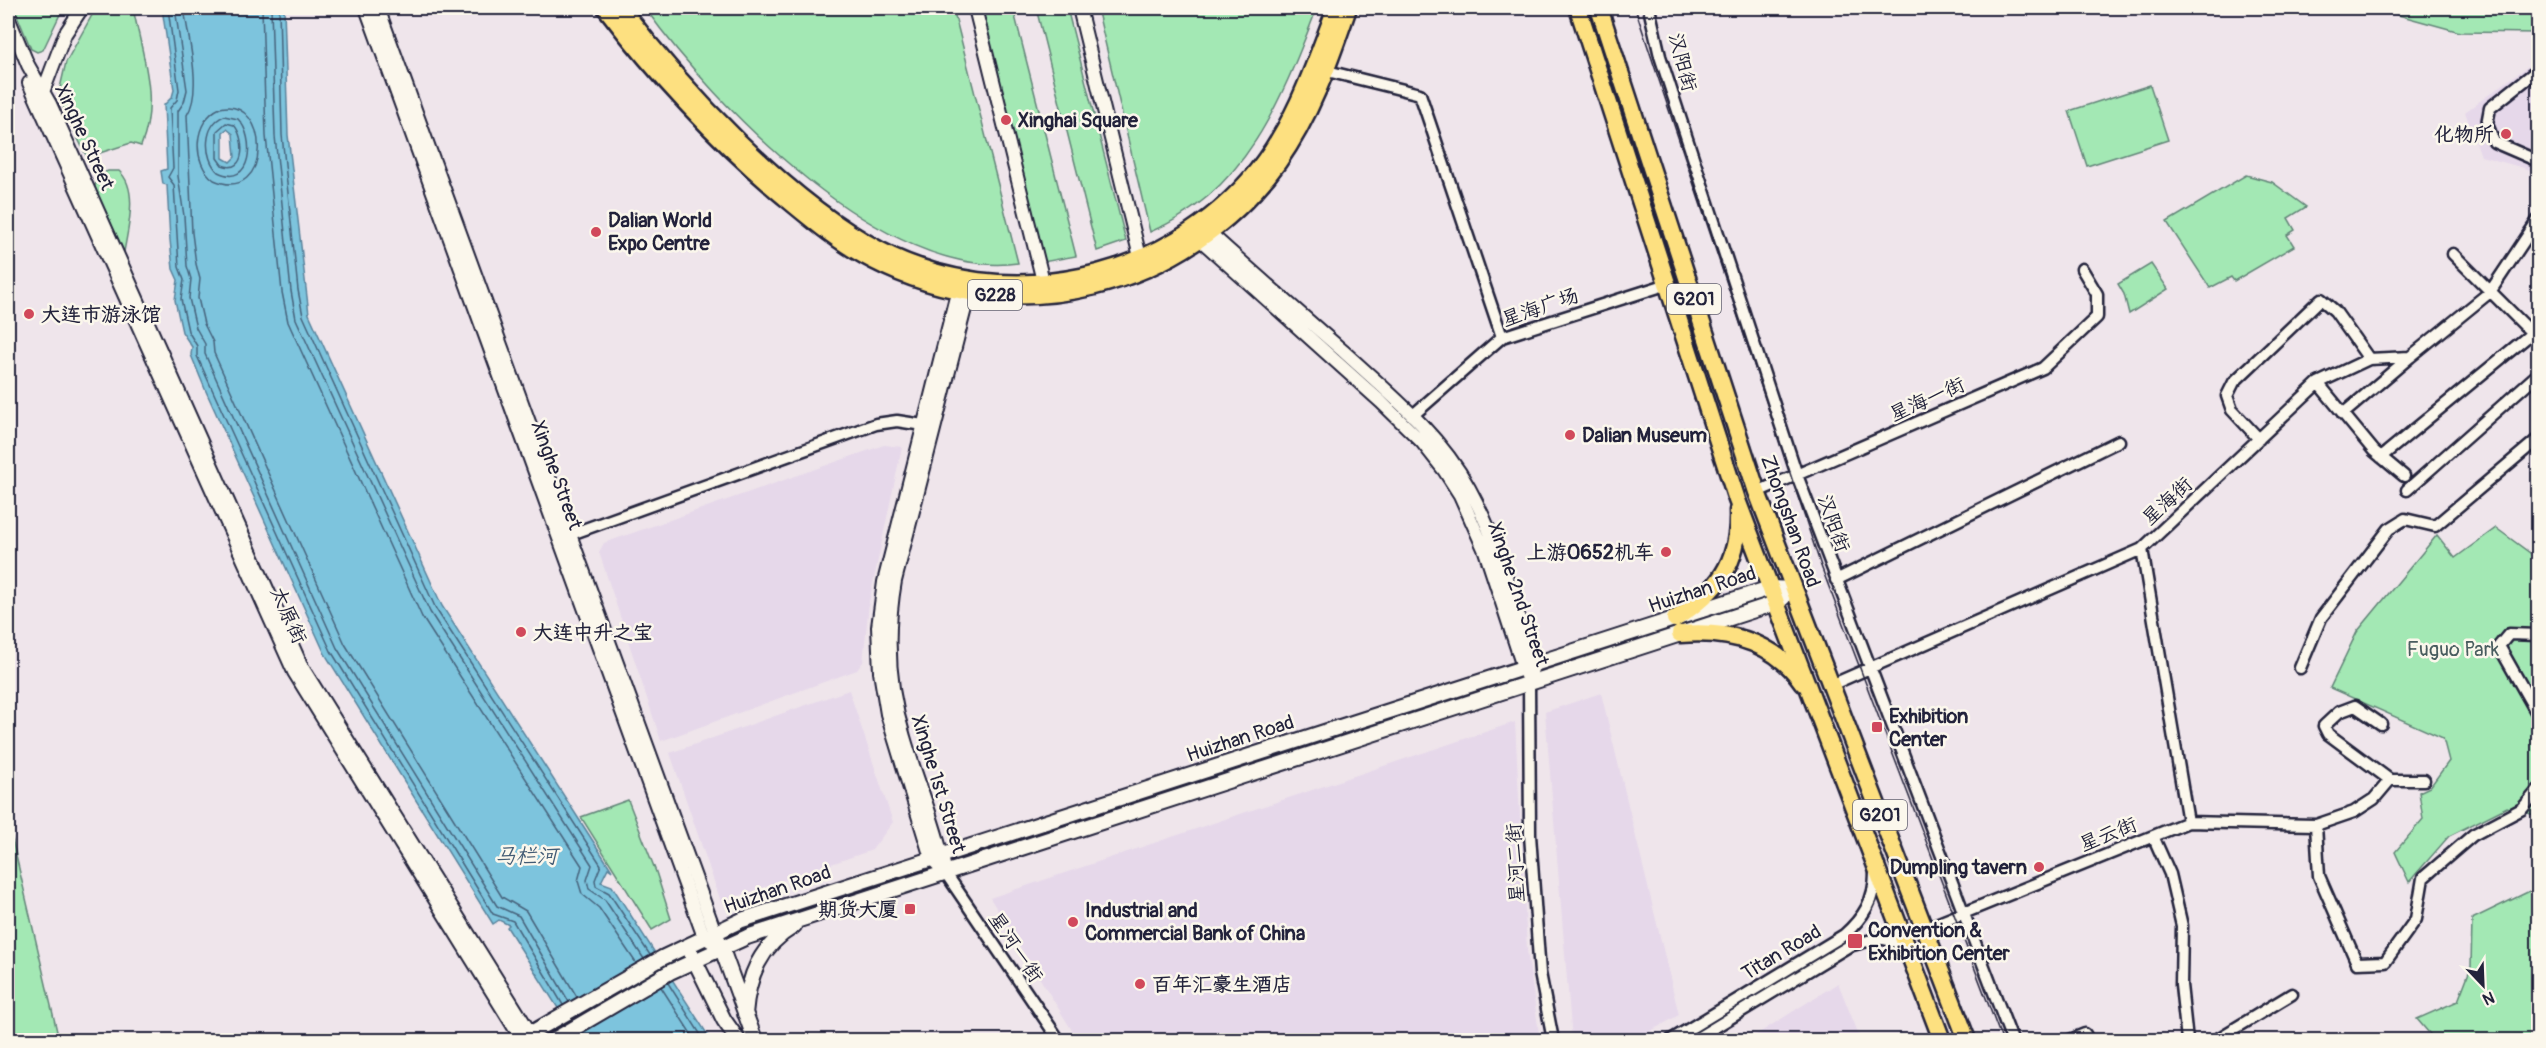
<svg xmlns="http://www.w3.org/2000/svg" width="2546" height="1048" font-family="Pangolin,'LXGW WenKai TC',sans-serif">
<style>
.built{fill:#e6d8ea}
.green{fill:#a3e8b4;stroke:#628578;stroke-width:1.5}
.water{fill:#7dc4dd;stroke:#59839c;stroke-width:1.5;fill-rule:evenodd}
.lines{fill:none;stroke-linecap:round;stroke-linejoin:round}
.shore{stroke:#46637c;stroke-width:1.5}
.minor-casing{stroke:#22223b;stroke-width:15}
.tertiary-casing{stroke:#22223b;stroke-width:16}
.secondary-casing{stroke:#22223b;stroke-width:18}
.trunk-casing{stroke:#22223b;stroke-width:21}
.minor{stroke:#fbf7ec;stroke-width:10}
.tertiary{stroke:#fbf7ec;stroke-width:12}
.secondary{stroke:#fbf7ec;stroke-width:14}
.trunk{stroke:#fde080;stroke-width:16}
.tram{stroke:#22223b;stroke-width:1.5}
.poi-dot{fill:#d1495b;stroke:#fbf7ec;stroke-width:2}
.labels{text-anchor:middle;stroke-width:5;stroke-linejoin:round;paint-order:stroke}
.shield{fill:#fbf7ec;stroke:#636270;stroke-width:1.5}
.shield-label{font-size:18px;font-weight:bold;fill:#22223b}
.street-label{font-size:20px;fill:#22223b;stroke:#fbf7ec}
.poi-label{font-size:20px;font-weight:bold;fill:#22223b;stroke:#fbf7ec;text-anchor:start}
.park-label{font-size:20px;fill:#495d5f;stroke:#fbf7ec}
.water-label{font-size:21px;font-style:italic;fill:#425b74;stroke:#fbf7ec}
</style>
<rect width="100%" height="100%" fill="#efe5eb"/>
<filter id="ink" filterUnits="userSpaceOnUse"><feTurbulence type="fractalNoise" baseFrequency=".0167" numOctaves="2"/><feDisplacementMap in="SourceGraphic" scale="12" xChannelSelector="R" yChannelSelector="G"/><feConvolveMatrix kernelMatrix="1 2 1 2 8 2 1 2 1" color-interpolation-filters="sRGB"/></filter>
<g filter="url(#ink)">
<path class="built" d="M2538,59V172L2481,156L2465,112Z
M884,445L902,447L869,602L863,662L857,670L661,741L599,552L604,543Z
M849,690L893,822L872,850L721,902L670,753Z
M1601,693L1679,1015L1635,1040H1572L1545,712Z
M1515,722L1527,950L1540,1040H1078L990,898Z
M1838,983L1861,1040H1748Z"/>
<path class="green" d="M14,8H63L43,50L37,52L31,49Z
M96,8H133C142,54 160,100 141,146L131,143L87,157L64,110L60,88L66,62Z
M645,8H953L1018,263C885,282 716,107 645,8Z
M979,8H1013L1076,256L1043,262Z
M1036,8H1067L1126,241L1097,251Z
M1097,8H1317C1282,98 1247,192 1150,232Z
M2373,8H2538V33L2460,32Z
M2150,85L2168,140L2087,166L2069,111Z
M108,171H119C139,189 128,228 124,252L94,188L100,174Z
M2246,175L2272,182L2306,207L2288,218L2295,230L2287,235L2294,246L2234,281L2231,277L2210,288L2167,222Z
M2151,264L2168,289L2129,314L2124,294L2118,284Z
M2496,528L2538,559V816L2507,807L2449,836L2409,882L2395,852L2423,819L2419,792L2430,787L2449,761L2443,738L2330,688L2357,632L2437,535L2455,558Z
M628,800L656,872L671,919L652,930L581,817Z
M8,823L10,830L59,1040H8Z
M2538,887V1040H2435L2417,1019L2458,1001L2471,967L2472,919Z"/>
<path class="water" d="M162,8H284L288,135L309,314L442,606L609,866L612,871L608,868L601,882L612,886L711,1040H578L507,927L509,925L499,920L493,924L325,654L205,389L191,355L192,347L182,332L175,300L178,280L173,269L170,240L167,185L163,184L161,171L167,169L164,105L172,97L174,90ZM227,129L233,134L235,157L230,162L223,158V132Z"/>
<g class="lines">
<path class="shore" d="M168,8L179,90L177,100L170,108L173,168L168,177L174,185L179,267L184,280L181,299L188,331L197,346V356L331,651L493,914L513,921L563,1005
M175,8L187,90L184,102L178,111V176L184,216L187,266L191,279L189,298L196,328L205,344V354L337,648L497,906L519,916L569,1002
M184,8C188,38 203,90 187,115L192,233L196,264L200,279L198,298L204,324L213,342L214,353L345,644L502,897L526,911L577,997
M262,8L266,136L282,292L288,322L422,617L582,866L578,881L582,894L599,908L636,963
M271,8L275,136L291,291L296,319L430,612L592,865L587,880L589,889L605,900L644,959
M279,8L282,135L298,290L303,316L436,609L601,865L595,880L596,886L609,893L650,955
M220,108C272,96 272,206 214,180C191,163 193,120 220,108Z
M224,116L238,119C256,137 252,189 218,172C203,157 203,125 224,116Z
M226,123L234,125C245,137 247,175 222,165L217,158V131Z
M668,983L704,1040
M661,987L695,1040"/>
<defs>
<path id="minor" d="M1649,8L1660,56L1797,475L2012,1040
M1319,69L1420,94L1502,337
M2538,70L2490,108L2487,124L2494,142L2538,161
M2453,254L2532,333L2538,336
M2318,383L2374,451L2404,476
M2343,414L2410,357
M1412,416L1502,337L1668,284
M2259,439L2232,410L2227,396L2234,382L2321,299L2335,311L2369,359
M2381,457L2532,333
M2407,490L2538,374
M1757,492L2043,368L2097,317V294L2082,269
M563,537L876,424L897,421L923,425
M2142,549L2188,822
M1836,580L2119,441
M2538,635L2509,634L2499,646L2538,715
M2300,668L2321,618L2389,529L2405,519L2435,526L2538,439
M1529,683L1530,835L1540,973L1553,1040
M1831,685L2142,549L2318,383L2369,359L2410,357L2490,292L2538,220
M2381,724L2355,706L2339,712L2324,726L2328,734L2390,780
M2316,825L2319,876L2357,963L2385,962L2416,919L2423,878L2473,835L2522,809L2538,790
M2153,836L2170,874L2182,926L2181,985L2187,1040
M945,872L1059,1040
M1924,929L2188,822L2316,825L2354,812L2374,799L2390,780H2424
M1671,1040L1844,935C1863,918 1875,900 1875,873
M1694,1040L1849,946L1879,938L1904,944
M2070,1040L2085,1034L2088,1040
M2216,1040L2292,994"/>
<path id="tertiary" d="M366,8L704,937L721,948
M378,8L715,932
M975,8L1045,289
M1079,8L1142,265
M8,17L28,65L50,104L302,667L531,1034L532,1040
M29,83L294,672L522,1040
M39,94L43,92L65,34L82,8
M1203,227C1249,269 1296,310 1343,351C1389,393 1439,433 1469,488C1499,542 1514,605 1533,664L1529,683
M1194,234L1381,402L1422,442L1444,470L1460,495L1485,551L1526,676
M944,865C935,822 916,779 904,737C888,686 886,633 895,581L971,285
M945,872L931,858L887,714L880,672L878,627L884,582L960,281"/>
<path id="secondary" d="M719,941L755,1040
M691,953L724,1020L738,1040
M745,1014C748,976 760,946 794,926
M519,1040L662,958L742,920L1770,588L1794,589
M554,1040L670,972L747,937L1776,603L1783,598"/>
<path id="trunk" d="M606,8C658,76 715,137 780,193C809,217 839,243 873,260C1013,333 1186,290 1278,162C1311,116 1330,60 1348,8
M621,8C683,90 787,202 879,250C1005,316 1167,282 1257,171C1295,124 1315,64 1336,8
M1578,8L1737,500L1942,1040
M1599,8L1757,492L1967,1040
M1675,619C1718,591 1740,563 1738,510
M1680,634C1728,630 1774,641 1803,683"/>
</defs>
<use href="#minor" class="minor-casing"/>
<use href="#tertiary" class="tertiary-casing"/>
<use href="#secondary" class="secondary-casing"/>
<use href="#trunk" class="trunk-casing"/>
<use href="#minor" class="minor"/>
<use href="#tertiary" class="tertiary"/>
<use href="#secondary" class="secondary"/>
<use href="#trunk" class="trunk"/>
<path class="tram" d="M1635,8L1821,566L2002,1040"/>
</g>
</g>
<g class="poi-dot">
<circle cx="1006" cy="120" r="6"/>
<circle cx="2506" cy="134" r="6"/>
<circle cx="596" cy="232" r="6"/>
<circle cx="29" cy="314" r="6"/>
<circle cx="1570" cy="435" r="6"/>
<circle cx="1666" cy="552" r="6"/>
<circle cx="521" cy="632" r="6"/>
<rect x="1871" y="721" width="12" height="12" rx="3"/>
<circle cx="2039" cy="867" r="6"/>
<rect x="904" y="903" width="12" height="12" rx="3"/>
<circle cx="1073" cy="922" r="6"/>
<rect x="1847" y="933" width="16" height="16" rx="3"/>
<circle cx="1140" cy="984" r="6"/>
</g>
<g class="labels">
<g class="shield">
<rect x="968" y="280" width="54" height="30" rx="4.5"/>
<rect x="1667" y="284" width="54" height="30" rx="4.5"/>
<rect x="1853" y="800" width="54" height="30" rx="4.5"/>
</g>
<g class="shield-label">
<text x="995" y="301">G228</text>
<text x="1694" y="305">G201</text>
<text x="1880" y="821">G201</text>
</g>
<g class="street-label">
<text transform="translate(1683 62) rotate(75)" y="7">汉阳街</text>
<text transform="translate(85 137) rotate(65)" y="7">Xinghe Street</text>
<text transform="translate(1540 307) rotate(-19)" y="7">星海广场</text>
<text transform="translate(1927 399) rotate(-24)" y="7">星海一街</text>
<text transform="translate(557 475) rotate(70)" y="7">Xinghe Street</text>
<text transform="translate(2167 501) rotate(-43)" y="7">星海街</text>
<text transform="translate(1791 521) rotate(70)" y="7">Zhongshan Road</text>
<text transform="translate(1834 523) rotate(70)" y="7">汉阳街</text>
<text transform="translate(1702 589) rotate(-18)" y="7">Huizhan Road</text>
<text transform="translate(1519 594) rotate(71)" y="7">Xinghe 2nd Street</text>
<text transform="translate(289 615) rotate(66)" y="7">太原街</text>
<text transform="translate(1240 738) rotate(-18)" y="7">Huizhan Road</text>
<text transform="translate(939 784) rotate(73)" y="7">Xinghe 1st Street</text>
<text transform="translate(2108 834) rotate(-22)" y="7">星云街</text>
<text transform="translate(1515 863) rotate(-93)" y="7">星河二街</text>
<text transform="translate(777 889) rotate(-19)" y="7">Huizhan Road</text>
<text transform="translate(1016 947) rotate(56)" y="7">星河一街</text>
<text transform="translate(1781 952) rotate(-31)" y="7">Titan Road</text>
</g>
<g class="poi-label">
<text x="1018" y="127">Xinghai Square</text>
<text x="2494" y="141" text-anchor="end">化物所</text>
<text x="608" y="227">Dalian World<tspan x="608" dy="23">Expo Centre</tspan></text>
<text x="41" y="321">大连市游泳馆</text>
<text x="1582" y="442">Dalian Museum</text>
<text x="1654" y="559" text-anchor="end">上游0652机车</text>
<text x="533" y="639">大连中升之宝</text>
<text x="1889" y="723">Exhibition<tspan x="1889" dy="23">Center</tspan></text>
<text x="2027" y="874" text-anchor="end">Dumpling tavern</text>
<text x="898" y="916" text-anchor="end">期货大厦</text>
<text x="1085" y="917">Industrial and<tspan x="1085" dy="23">Commercial Bank of China</tspan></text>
<text x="1868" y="937">Convention &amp;<tspan x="1868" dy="23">Exhibition Center</tspan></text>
<text x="1152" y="991">百年汇豪生酒店</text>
</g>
<g class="park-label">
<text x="2453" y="656">Fuguo Park</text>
</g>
<g class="water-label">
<text x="526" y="863">马栏河</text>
</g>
</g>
<rect width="2546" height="1048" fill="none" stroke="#fbf7ec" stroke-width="30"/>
<rect x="15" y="15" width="2516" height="1018" fill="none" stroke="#22223b" stroke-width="2" filter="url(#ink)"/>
<g transform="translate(2483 985) rotate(157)" stroke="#fbf7ec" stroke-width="4.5" paint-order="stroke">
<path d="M0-4.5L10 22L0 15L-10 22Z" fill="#22223b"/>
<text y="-9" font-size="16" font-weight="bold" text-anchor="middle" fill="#22223b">N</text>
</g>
</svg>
